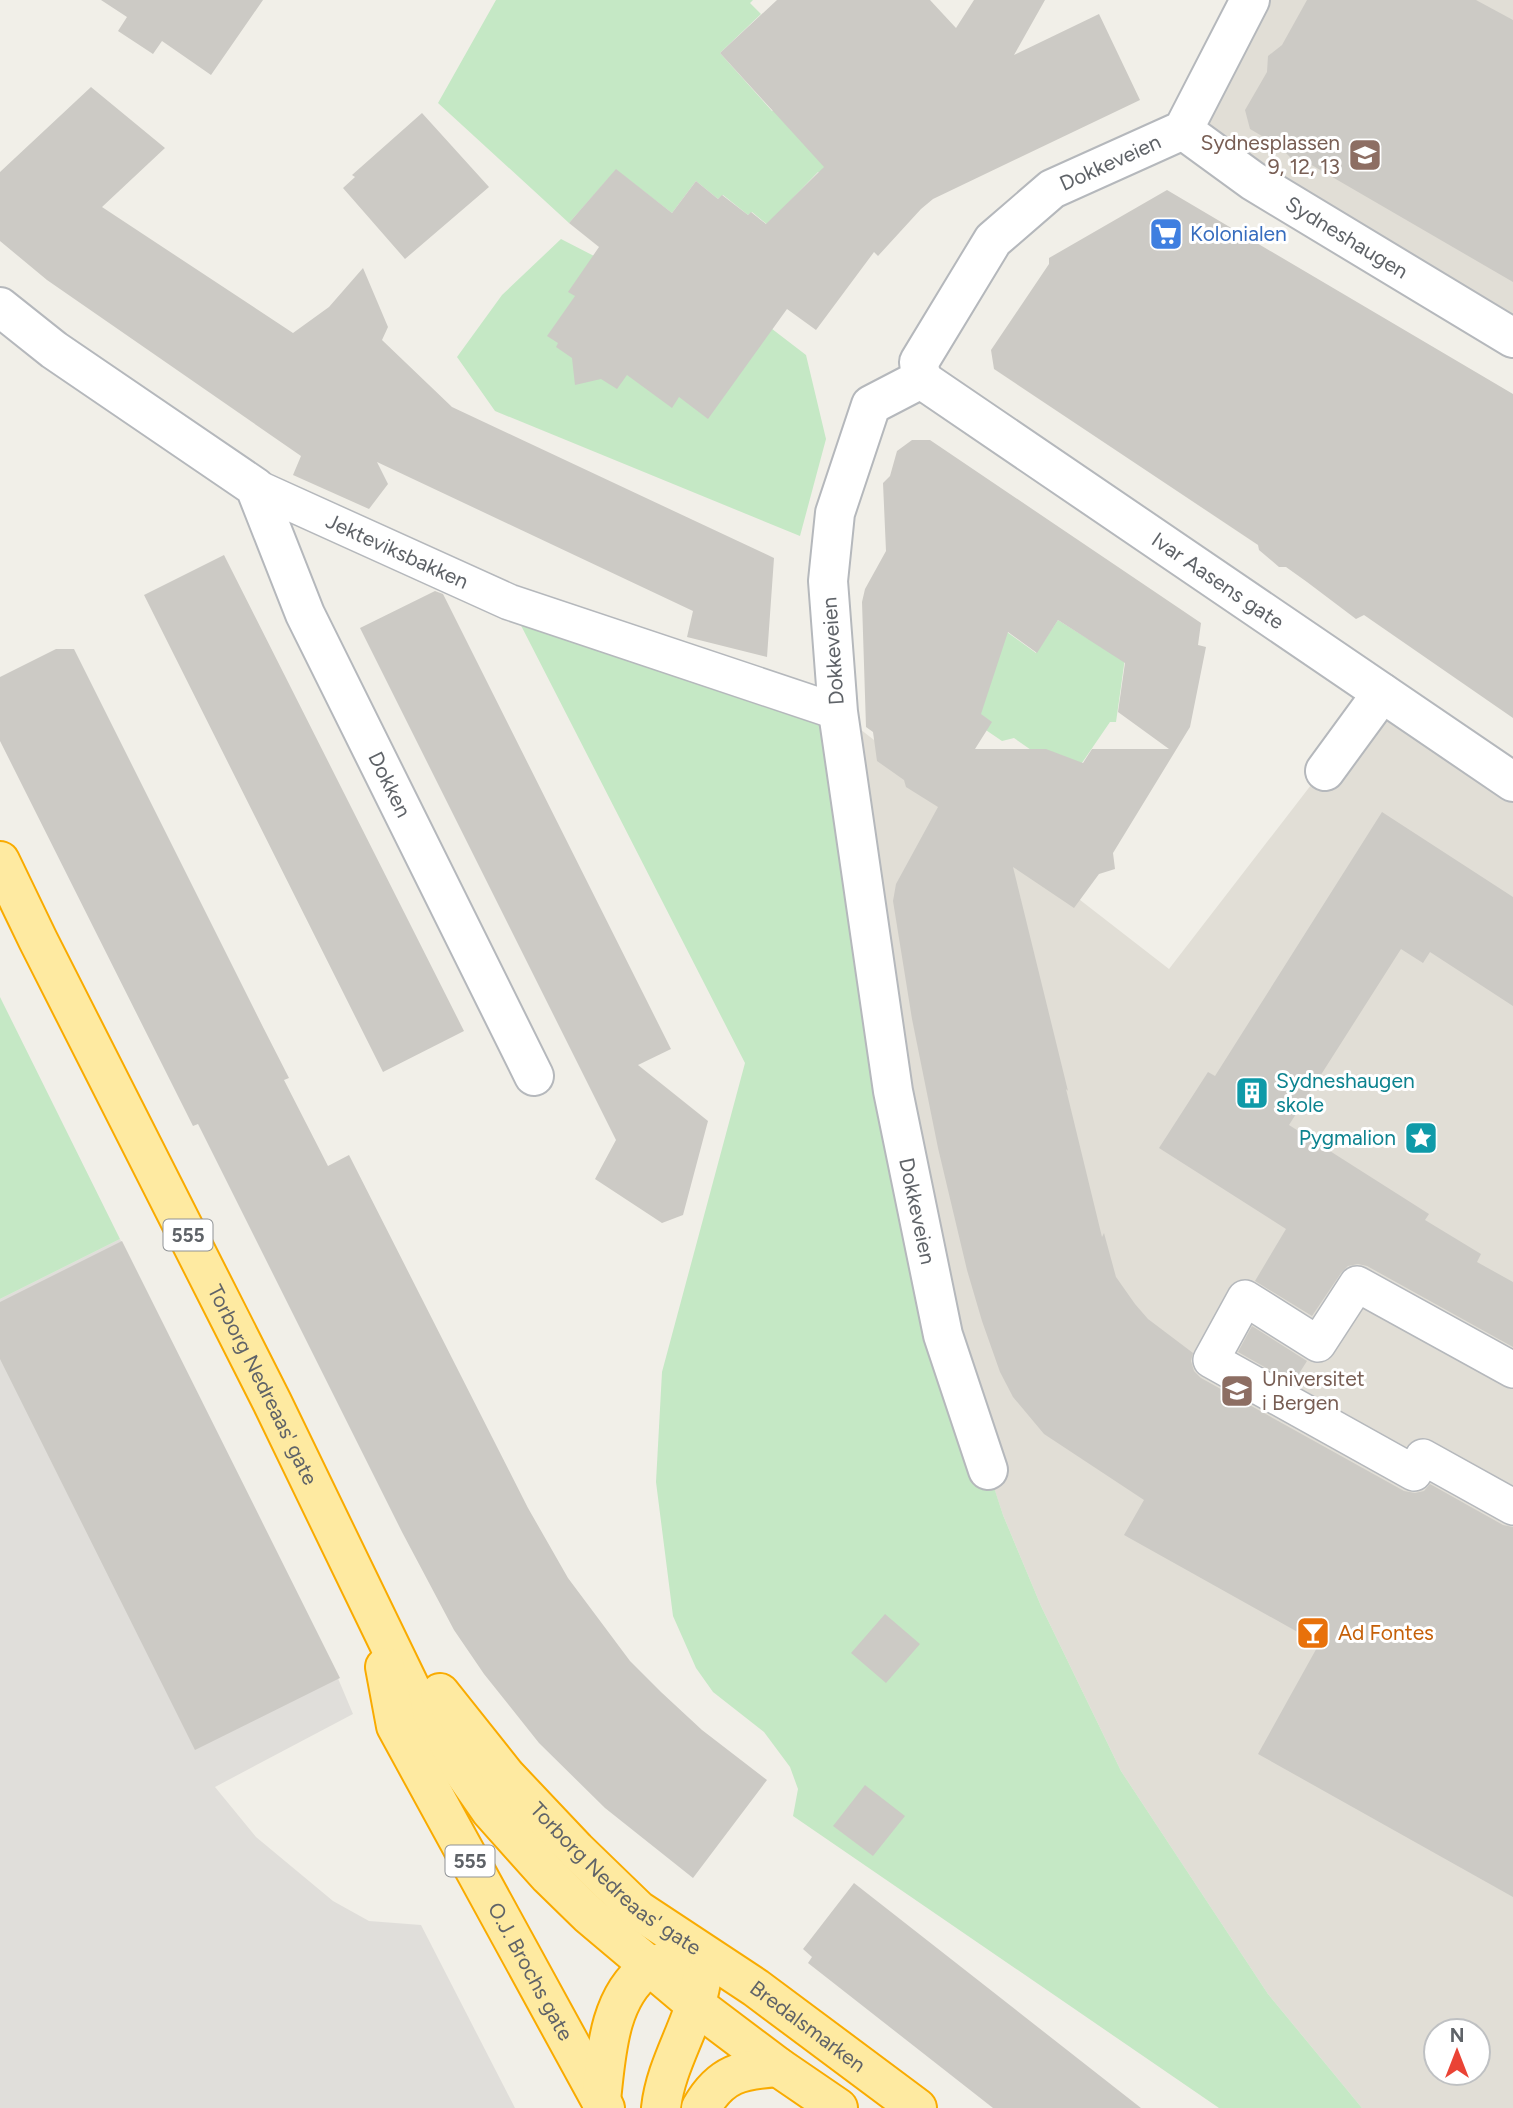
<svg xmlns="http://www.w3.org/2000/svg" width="1513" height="2108" font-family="Figtree,sans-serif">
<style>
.industrial{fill:#e0deda}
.education{fill:#e1ded6;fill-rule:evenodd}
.green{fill:#c5e8c5}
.building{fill:#cccac5;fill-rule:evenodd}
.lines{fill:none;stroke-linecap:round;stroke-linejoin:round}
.pedestrian-casing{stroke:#b5b8bc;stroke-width:38}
.minor-casing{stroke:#b5b8bc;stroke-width:42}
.trunk-casing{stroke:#f9ab00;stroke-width:42}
.pedestrian{stroke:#fff;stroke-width:35}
.minor{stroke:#fff;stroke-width:38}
.trunk{stroke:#feeaa1;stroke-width:38}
.labels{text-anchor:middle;stroke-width:6;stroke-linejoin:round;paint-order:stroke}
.shield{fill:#fff;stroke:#8f9295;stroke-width:2}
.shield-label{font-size:19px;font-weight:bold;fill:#5f6368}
.education-label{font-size:21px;fill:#785e54;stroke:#fff;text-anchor:end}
.street-label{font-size:21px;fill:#5f6368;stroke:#fff}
.shop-label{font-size:21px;fill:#366cbe;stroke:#fff;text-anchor:start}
.culture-label{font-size:21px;fill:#0d838f;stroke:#fff;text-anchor:start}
.food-label{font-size:21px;fill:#c56008;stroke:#fff;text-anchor:start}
</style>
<rect width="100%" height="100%" fill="#f1efe8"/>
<path class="industrial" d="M120,1239L337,1676L353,1714L215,1787L256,1837L333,1901L369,1921L421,1925L515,2108H0V1299Z"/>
<path class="education" d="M1250,0H1513V338L1183,130Z
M1382,693L1513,782V2108H1362L1268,1994L1121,1771L1041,1606L1003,1515L943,1335L838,712L1169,969ZM1436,2031H1478V2073H1436Z"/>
<path class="green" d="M496,0H753L750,3L761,14L720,53L772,111L781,107L852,184L818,172L787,204L811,223L769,226L752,212L748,215L723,195L718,199L696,181L672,213L616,170L569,223L438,103Z
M561,239L666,293L686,263L806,355L826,439L800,536L495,411L457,357L502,295Z
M509,602L838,712L954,1365L1003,1515L1041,1606L1121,1771L1268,1994L1362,2108H1219L793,1816L798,1789L790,1767L764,1732L713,1692L696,1668L673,1616L656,1482L662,1372L745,1063Z
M1058,620L1085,637L1125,658L1116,722H1110L1073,776C1062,765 1051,742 1034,752L1014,738L1002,741L977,724L993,622L1036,653Z
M0,997L120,1239L0,1299Z"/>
<path class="building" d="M101,0H263L211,75L162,41L153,54L118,31L127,17Z
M777,0H930L956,28L974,0H1045L1014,55L1099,14L1140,100L933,199L921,209L878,256L874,252L816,330L787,309L708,419L679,397L672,408L627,375L617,389L601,379L575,385L572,358L556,347L558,343L547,336L575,296L568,292L599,247L569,223L616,169L672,213L696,181L718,199L722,195L748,215L751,212L766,224L824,167L720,53Z
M1307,0H1476L1513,20V282L1303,160L1292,159L1279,146L1250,129L1245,110L1267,72L1268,56L1282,45Z
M91,87L165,148L102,207L293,333L329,307L363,268L388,327L382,340L452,407L774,558L767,657L687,637L693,611L377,462L388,484L369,509L293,475L301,456L47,280L0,241V172Z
M422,113L489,187L405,259L343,188L355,177L352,175Z
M1167,190L1513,394V718L1364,615L1356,619L1307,582L1286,567H1279L1259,550L1258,545L994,369L991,350L1049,264V258Z
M912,440H930L1201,623L1198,645L1206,647L1190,727L1113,853L1115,869L1099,874L1074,908L1013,867L1068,1091L1066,1089L1102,1237L1104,1233L1116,1277L1135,1304L1148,1319L1193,1353L1191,1361L1194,1371L1201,1378L1404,1491L1415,1493L1424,1491L1430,1484L1503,1525L1513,1527V1897L1258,1754L1319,1644L1124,1535L1144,1500L1044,1434L1013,1397L1000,1372L982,1321L967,1270L938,1148L912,1019L893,901L896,884L938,807L906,787L904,780L877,761L873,732L866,727L862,602L865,589L886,551L883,483L890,476L897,451ZM1058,620L1125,663L1118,712L1169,749H1092L1083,763L1046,749H975L992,722L981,714L1008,632L1037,653Z
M224,555L464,1031L383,1072L144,595Z
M435,591L443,594L671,1049L638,1065L708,1121L683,1215L662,1223L595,1179L616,1140L360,628Z
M56,649H74L264,1029L289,1078L284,1080L328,1166L349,1155L528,1508L568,1578L630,1661L661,1692L702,1730L767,1780L693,1878L605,1808L539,1743L484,1674L454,1630L402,1532L198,1124L193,1126L0,741V677Z
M1382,812L1513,897V1006L1430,952L1423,963L1401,949L1289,1125L1429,1214L1425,1220L1481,1254L1477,1262L1513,1282V1347L1367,1266L1358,1264L1348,1266L1341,1273L1312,1316L1255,1281L1286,1229L1159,1148L1208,1072L1215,1076Z
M122,1241L340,1678L195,1750L0,1359V1302Z
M1252,1326L1307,1361L1293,1383L1238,1352Z
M885,1614L920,1644L886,1683L851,1653Z
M865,1785L905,1816L873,1856L833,1826Z
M854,1883L1141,2108H993L808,1963L812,1957L803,1949Z"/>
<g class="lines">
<defs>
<g id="pedestrian">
<path id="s1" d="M255,487L509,602L838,712"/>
<path d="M1513,1370L1357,1284L1318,1344L1245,1298L1211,1360L1414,1473L1423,1457L1513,1507"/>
</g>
<g id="minor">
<path id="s2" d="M1183,130L1253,181L1513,338"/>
<path id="s3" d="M0,307L54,350L255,487L305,614L534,1076"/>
<path id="s4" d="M921,379L1513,782"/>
<path d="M1325,771L1382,693"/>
<path id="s5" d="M988,1470L943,1335L893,1091L838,712L828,581L835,513L871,405L921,379L919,362L993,240L1052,189L1183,130L1250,0"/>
</g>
<g id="trunk">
<path id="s6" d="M0,861L38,940L272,1402L422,1712L490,1810L549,1876L589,1915L697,2006L778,2067L838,2108"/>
<path id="s7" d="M385,1667L396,1726L605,2108"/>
<path id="s8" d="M440,1693L506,1776L576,1850L638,1910L756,1988L917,2108"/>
<path d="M601,2100C606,2056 608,1998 647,1969C654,1964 664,1962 673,1959"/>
<path d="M661,2108C666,2063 693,2027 701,1982"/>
<path d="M701,2108C721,2073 741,2070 778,2067"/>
</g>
</defs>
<use href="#pedestrian" class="pedestrian-casing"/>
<use href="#minor" class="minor-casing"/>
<use href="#trunk" class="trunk-casing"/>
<use href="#pedestrian" class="pedestrian"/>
<use href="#minor" class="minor"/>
<use href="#trunk" class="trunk"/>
</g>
<defs>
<symbol id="university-square" viewBox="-11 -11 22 22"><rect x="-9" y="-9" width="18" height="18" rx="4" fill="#8d6e63" stroke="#fff"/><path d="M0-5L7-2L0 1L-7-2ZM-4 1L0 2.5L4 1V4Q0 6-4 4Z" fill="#fff"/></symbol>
<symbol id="supermarket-square" viewBox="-11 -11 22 22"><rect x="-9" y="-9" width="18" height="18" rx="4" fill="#3f7fe0" stroke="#fff"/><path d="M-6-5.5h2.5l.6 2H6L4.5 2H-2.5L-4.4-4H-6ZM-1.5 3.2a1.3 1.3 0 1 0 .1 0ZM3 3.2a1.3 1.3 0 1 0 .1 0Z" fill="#fff"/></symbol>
<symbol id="building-square" viewBox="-11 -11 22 22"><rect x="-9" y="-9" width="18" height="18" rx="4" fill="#0f9aa8" stroke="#fff"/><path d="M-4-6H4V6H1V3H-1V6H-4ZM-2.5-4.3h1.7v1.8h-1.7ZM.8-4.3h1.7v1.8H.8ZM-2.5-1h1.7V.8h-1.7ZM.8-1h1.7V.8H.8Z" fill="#fff"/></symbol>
<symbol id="sight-square" viewBox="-11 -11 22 22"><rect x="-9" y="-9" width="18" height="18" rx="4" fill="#0f9aa8" stroke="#fff"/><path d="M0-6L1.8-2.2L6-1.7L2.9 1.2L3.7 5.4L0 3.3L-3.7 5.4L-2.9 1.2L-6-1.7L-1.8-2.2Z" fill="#fff"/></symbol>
<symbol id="bar-square" viewBox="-11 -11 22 22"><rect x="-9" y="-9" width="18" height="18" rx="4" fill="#e8710a" stroke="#fff"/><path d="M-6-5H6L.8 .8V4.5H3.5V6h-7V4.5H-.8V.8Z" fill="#fff"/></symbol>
</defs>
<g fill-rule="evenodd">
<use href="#university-square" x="1346" y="136" width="38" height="38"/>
<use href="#supermarket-square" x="1147" y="215" width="38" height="38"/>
<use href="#building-square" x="1233" y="1074" width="38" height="38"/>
<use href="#sight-square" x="1402" y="1119" width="38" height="38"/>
<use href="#university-square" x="1218" y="1372" width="38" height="38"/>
<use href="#bar-square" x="1294" y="1614" width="38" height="38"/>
</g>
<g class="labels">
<g class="shield">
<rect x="163.5" y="1219.5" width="49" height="31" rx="5"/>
<rect x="445.5" y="1845.5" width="49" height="31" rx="5"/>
</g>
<g class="shield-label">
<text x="188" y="1242">555</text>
<text x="470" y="1868">555</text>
</g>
<g class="education-label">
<text x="1340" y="150">Sydnesplassen<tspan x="1340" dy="24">9, 12, 13</tspan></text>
<text x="1262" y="1386" text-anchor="start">Universitet<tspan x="1262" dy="24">i Bergen</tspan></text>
</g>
<g class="street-label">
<text dy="7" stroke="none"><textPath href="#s5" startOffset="1446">Dokkeveien</textPath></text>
<text dy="7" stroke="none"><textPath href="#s2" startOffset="196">Sydneshaugen</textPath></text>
<text dy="7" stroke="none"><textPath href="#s1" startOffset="156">Jekteviksbakken</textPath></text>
<text dy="7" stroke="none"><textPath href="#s4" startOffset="359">Ivar Aasens gate</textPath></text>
<text transform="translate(833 651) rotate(-94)" y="7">Dokkeveien</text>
<text dy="7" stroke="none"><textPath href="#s3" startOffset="639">Dokken</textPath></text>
<text transform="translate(917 1211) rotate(78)" y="7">Dokkeveien</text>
<text dy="7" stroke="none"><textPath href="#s6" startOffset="586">Torborg Nedreaas' gate</textPath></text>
<text dy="7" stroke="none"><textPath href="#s8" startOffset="257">Torborg Nedreaas' gate</textPath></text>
<text dy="7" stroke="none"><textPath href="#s7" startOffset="340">O.J. Brochs gate</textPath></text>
<text dy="7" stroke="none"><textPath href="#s8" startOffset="500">Bredalsmarken</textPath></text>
</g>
<g class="shop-label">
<text x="1190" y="241">Kolonialen</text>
</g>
<g class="culture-label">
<text x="1276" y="1088">Sydneshaugen<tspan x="1276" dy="24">skole</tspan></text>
<text x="1396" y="1145" text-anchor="end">Pygmalion</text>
</g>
<g class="food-label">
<text x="1338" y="1640">Ad Fontes</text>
</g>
</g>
<g transform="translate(1457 2052)"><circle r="33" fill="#ffffff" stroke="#bfc1c3" stroke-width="2"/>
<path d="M0-5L12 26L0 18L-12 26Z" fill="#ea4335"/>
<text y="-10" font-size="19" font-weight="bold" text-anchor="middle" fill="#5f6368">N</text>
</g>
</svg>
